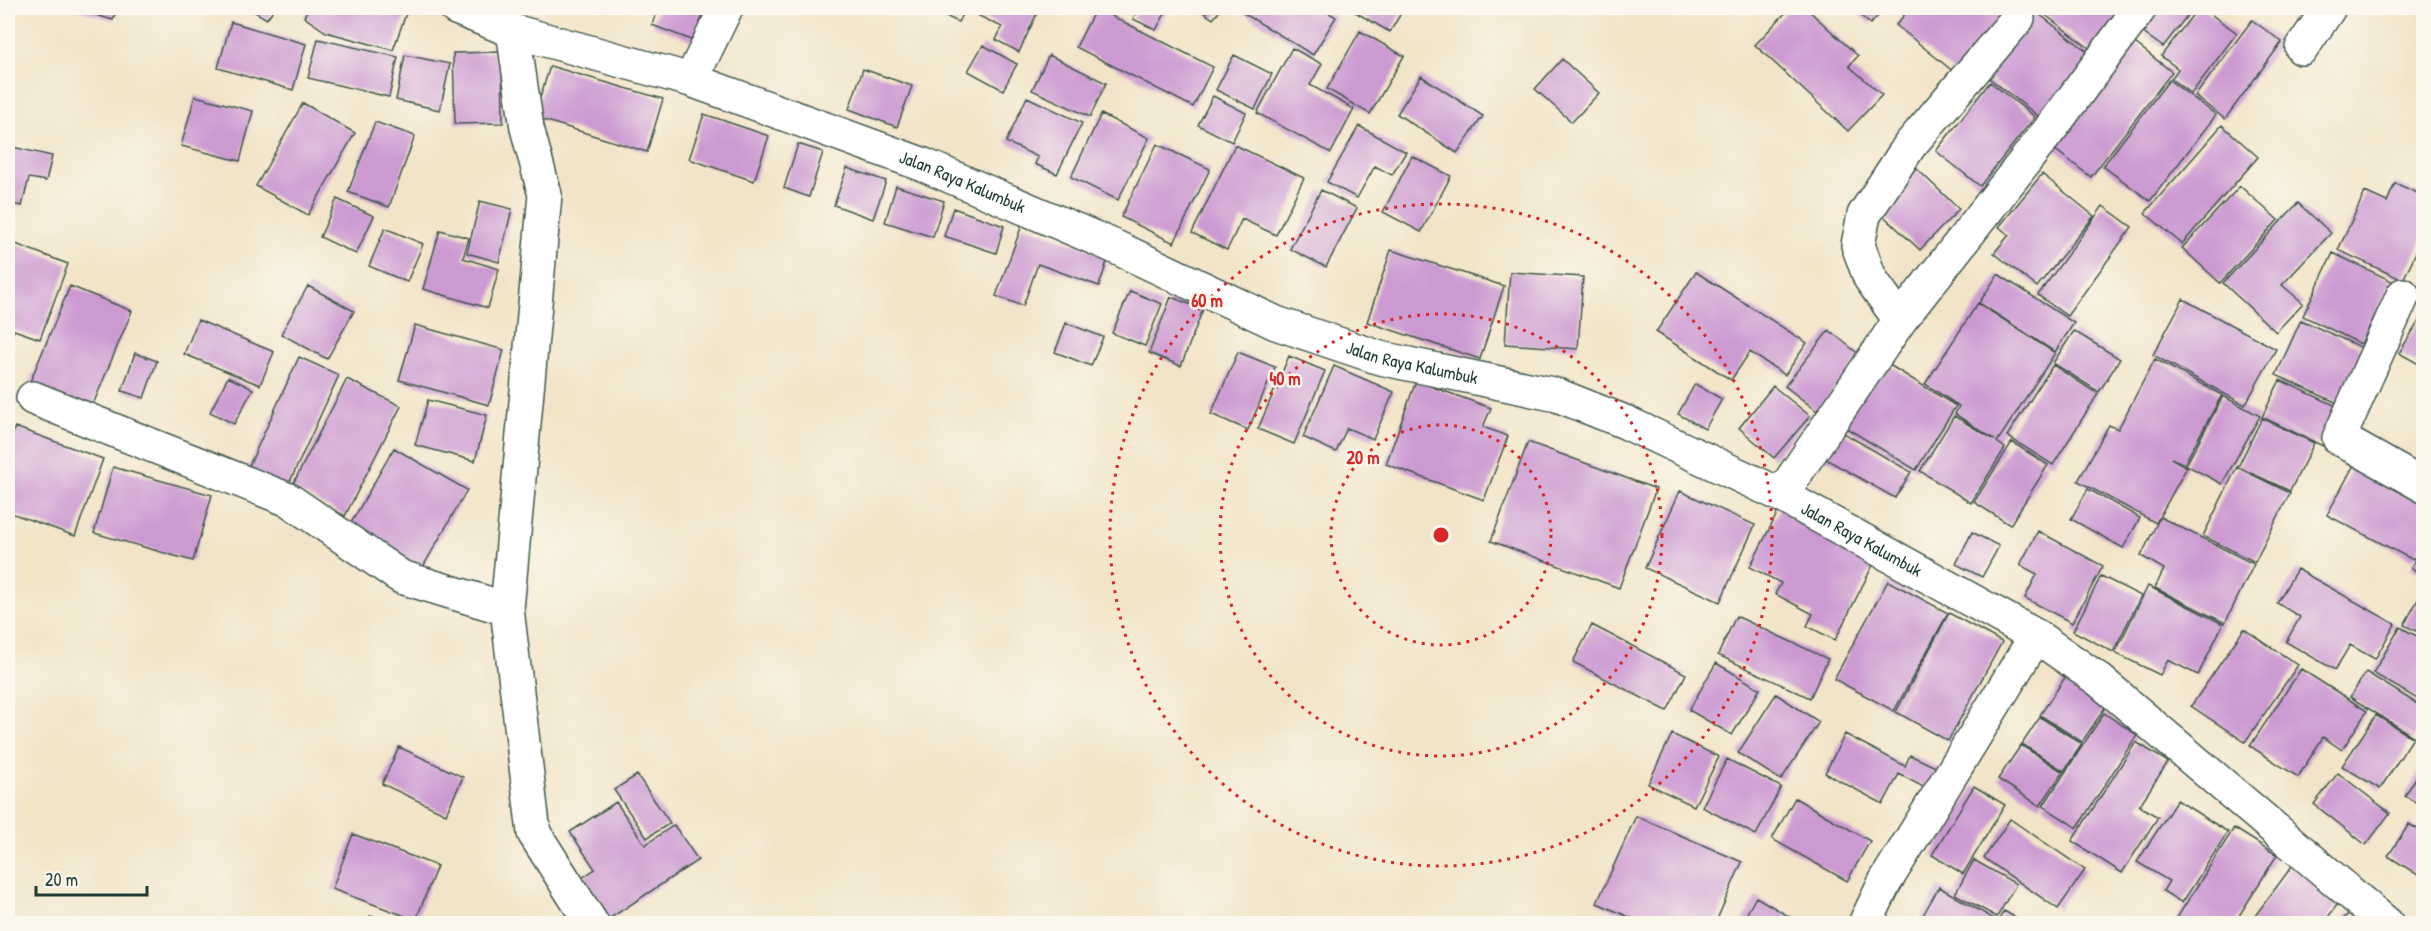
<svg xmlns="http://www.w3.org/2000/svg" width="2431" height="931" font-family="'Patrick Hand',sans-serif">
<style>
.building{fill:#cb9ad1}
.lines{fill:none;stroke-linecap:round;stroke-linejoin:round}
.minor-casing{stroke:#3f564a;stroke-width:36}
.minor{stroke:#fff;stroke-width:33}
.ring{fill:none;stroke:#d62828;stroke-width:3;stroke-dasharray:3 6}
.labels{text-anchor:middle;stroke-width:5;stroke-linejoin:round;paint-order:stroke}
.street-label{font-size:18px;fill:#1f3d34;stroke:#fbf7ec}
.centre{fill:#d62828;stroke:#fbf7ec;stroke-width:3}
.ring-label{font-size:18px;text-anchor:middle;font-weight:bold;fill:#d62828;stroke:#fbf7ec;stroke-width:5;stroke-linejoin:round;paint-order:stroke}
</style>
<rect width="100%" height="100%" fill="#fbf7ec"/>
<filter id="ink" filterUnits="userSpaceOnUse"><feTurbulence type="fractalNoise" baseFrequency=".0167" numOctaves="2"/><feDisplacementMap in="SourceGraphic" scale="12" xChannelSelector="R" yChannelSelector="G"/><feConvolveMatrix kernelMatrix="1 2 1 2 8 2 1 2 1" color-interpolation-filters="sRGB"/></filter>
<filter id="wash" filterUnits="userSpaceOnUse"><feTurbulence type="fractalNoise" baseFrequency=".008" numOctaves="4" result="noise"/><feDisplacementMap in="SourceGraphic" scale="24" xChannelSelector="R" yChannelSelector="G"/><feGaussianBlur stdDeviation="1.35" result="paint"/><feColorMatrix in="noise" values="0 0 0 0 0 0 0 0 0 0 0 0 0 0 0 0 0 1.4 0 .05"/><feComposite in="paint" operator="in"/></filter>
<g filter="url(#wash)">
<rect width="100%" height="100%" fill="#f2e4c8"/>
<g id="blocks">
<path class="building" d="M72,8H117L113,20Z
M248,8H274L267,19Z
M308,8H408L393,50L326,32L304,17Z
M658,8H706L694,41L652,25Z
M929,8H1037L1039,9L1019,52L996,40L1002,27L965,9L958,22Z
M1096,8L1213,67L1193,107L1076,47Z
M1139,8H1168L1156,30L1133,19Z
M1198,8H1222L1213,19Z
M1235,8H1321L1336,17L1313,55Z
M1348,8H1404L1390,32Z
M1790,8H1806L1858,56L1849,66L1882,95L1848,131L1755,45Z
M1852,8H1886L1870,24Z
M1910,8H2017L1960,77L1896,25Z
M2049,8H2110L2124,18L2097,54L2044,14Z
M2148,8H2193L2163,47L2134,26Z
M2198,8H2202L2237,33L2191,94L2171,79L2178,69L2161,56Z
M2035,11L2096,58L2046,122L1985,75Z
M2252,20L2282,42L2225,119L2195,96Z
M231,22L306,44L293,90L218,68Z
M1360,31L1404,56L1370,114L1327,89Z
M2126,36L2172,72L2091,177L2045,142Z
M318,39L398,57L389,97L308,78Z
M983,45L1017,64L1003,90L968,71Z
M1292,48L1322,64L1310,85L1354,109L1331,153L1257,113Z
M502,52L503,123L455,124L453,53Z
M405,55L450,64L440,110L396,100Z
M1049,55L1106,83L1090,117L1032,90Z
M1234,55L1272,74L1255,109L1216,90Z
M1562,59L1599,93L1572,122L1535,89Z
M550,66L663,99L647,152L534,117Z
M863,69L912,86L897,127L849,109Z
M1421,76L1483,116L1457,153L1397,114Z
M2169,80L2216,115L2150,201L2103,166Z
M1990,82L2035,117L1980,186L1936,151Z
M195,96L253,111L240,161L181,146Z
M1213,96L1246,113L1232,142L1198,125Z
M1027,97L1082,123L1057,174L1035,164L1038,157L1006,142Z
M303,103L355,133L308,215L256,186Z
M704,114L769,136L754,181L689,159Z
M1101,114L1149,138L1118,200L1071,177Z
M375,122L415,136L389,207L348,192Z
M2222,125L2258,157L2182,244L2145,213Z
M1359,126L1406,152L1392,175L1375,166L1357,198L1327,182Z
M798,144L823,152L809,197L784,188Z
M1157,144L1210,169L1174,243L1121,217Z
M1235,145L1304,178L1276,235L1242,219L1227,250L1192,233Z
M8,146L52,156L46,181L29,178L22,206L8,203Z
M1412,156L1451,176L1421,232L1383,212Z
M847,168L886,181L873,219L834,205Z
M1916,168L1959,209L1920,250L1876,209Z
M2042,174L2094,216L2037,287L1994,253L2009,235L1999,227Z
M2395,183L2424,196V235L2403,280L2338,250L2365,192L2387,202Z
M896,186L944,201L933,237L885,222Z
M2240,186L2278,220L2220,283L2182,248Z
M1321,190L1357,208L1326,267L1290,249Z
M337,199L374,216L356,254L320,237Z
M480,201L512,209L499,262L467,253Z
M2298,203L2331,233L2282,285L2303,303L2276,332L2223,283Z
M2103,206L2132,227L2067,316L2038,295Z
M953,208L1004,226L996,253L944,236Z
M1022,225L1109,256L1099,286L1038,264L1023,306L996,296Z
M385,228L423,244L407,282L369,266Z
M440,230L469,238L463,258L499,269L488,308L423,289Z
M8,241L68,264L40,339L14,330L8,347Z
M1391,250L1504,286L1480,359L1367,322Z
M2333,253L2392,281L2361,344L2303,316Z
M1510,272L1583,277L1578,349L1505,344Z
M1696,272L1807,343L1785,375L1750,352L1731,380L1656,332Z
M1998,274L2074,323L2055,352L1979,303Z
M70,286L132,311L89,414L27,389Z
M308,286L354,311L327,359L281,334Z
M1130,291L1162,304L1145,346L1112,333Z
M1171,297L1203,309L1181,366L1149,353Z
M2183,299L2276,349L2245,405L2153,355Z
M1978,303L2055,353L1997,442L2005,448L1971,503L1920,471L1954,416L1995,440L1955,414L1959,406L1925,384Z
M2424,313V367L2399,353Z
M198,320L274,352L260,385L184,354Z
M2301,320L2369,351L2344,406L2276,375Z
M1066,323L1103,337L1091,366L1055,352Z
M415,325L504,350L489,405L399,380Z
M1829,330L1861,356L1817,411L1785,386Z
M2074,331L2120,359L2099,392L2053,363Z
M1238,352L1275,367L1248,430L1211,414Z
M135,353L157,361L144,398L122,391Z
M1289,356L1325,371L1294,444L1258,429Z
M299,357L339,375L287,488L247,470Z
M2155,359L2222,395L2184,464L2171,458L2187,467L2156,523L2078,481L2109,425L2118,429Z
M1883,361L1956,406L1916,470L1843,426Z
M2053,365L2098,394L2053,465L2007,436Z
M1334,366L1394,392L1373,439L1347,428L1336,452L1303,437Z
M228,377L253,389L234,424L210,412Z
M347,379L401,406L345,516L291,488Z
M2280,380L2341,408L2323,446L2262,417Z
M1416,381L1491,408L1483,427L1508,436L1484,500L1386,464Z
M1695,384L1722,399L1705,429L1678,414Z
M1773,386L1810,416L1774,458L1739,428Z
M2223,396L2260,416L2222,484L2186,465Z
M428,400L487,415L475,461L415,445Z
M2262,418L2314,443L2290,491L2238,467Z
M15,427L103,459L75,536L8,512V447Z
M1840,431L1911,472L1895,498L1824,458Z
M1528,442L1656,489L1619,588L1491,541Z
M2012,442L2048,465L2010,525L1974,502Z
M394,448L467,490L420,572L347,530Z
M2355,463L2424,499V540L2413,560L2327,515Z
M113,467L212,495L193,561L94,533Z
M2237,467L2290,493L2255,562L2203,536Z
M2088,489L2140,518L2123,548L2071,519Z
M1680,491L1755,525L1720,602L1645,568Z
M1780,508L1877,557L1835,640L1807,626L1813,614L1775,594L1781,583L1750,567Z
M2160,517L2254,564L2225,623L2155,588L2164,569L2141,556Z
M2038,531L2103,566L2072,623L2025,598L2037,574L2020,565Z
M1972,532L1999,546L1982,577L1956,564Z
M2424,545V575L2411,568Z
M2297,569L2395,624L2375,659L2350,645L2335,670L2286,642L2300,617L2277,603Z
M2101,576L2141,596L2113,652L2073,631Z
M1888,581L1948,613L1894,711L1834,679Z
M2148,586L2223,624L2198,675L2168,660L2160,675L2115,653Z
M2424,589V635L2404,625Z
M1949,613L2002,642L1948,741L1896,712Z
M1736,616L1828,659L1810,698L1718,655Z
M1592,625L1686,674L1667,711L1573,662Z
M2400,627L2424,640V703L2373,673Z
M2244,629L2298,665L2245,742L2191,706Z
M1716,663L1760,689L1732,735L1689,710Z
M2301,669L2367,711L2342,750L2323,737L2298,777L2250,746Z
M2366,672L2424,708V721L2414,737L2350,697Z
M2066,676L2108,703L2082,742L2040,715Z
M1776,694L1819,722L1781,780L1738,753Z
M2104,713L2137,735L2077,828L2043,806Z
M2376,715L2413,738L2380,789L2342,766Z
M2040,717L2082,744L2064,771L2022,744Z
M1672,734L1719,757L1694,806L1648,784Z
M1845,734L1905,766L1910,755L1942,770L1931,791L1899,774L1883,804L1825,773Z
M2136,742L2168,762L2139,806L2158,817L2122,873L2072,841Z
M2021,745L2063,772L2040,806L1998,779Z
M399,747L463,777L446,814L382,784Z
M1727,759L1781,787L1756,835L1702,807Z
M2424,764V807L2405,796Z
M2338,773L2390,813L2366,845L2314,804Z
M637,775L670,823L647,838L614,790Z
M1974,786L2005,805L1963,874L1932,855Z
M1795,798L1870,841L1847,881L1772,839Z
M2177,800L2228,832L2182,903L2163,891L2169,881L2137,862Z
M616,802L645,845L674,825L698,860L606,921L579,880L595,869L570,832Z
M1636,816L1742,862L1715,924H1645L1597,903Z
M2010,819L2085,870L2058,909L1984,858Z
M2409,824L2424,833V879L2388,856Z
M2234,828L2277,855L2234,924H2173Z
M353,834L437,866L416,920L332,889Z
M1974,860L2016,884L1997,917L1955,894Z
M2292,866L2340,901L2323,924H2249Z
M1939,887L1996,920L1995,924H1918Z
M1756,897L1802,924H1741Z
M2004,911L2027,924H1996Z
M2350,912L2362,924H2339Z
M370,916L392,923V924H367Z"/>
</g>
</g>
<g filter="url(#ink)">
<use href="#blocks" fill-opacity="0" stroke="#3f564a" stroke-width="1.5"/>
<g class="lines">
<defs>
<g id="minor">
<path id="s1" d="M456,8L513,31L691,80L924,165L1111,245L1276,323L1380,358L1557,395L1625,422L1781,495L2036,636L1885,882L1865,924"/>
<path d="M513,31L527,128L545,195L507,609L534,833L592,924"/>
<path d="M2302,48L2329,8"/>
<path d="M691,80L726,8"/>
<path d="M2403,295L2339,438L2424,486"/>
<path d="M1900,320L1870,278L1858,245L1864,215L1910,145L2018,18"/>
<path d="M33,398L289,500L401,577L507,609"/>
<path d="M1781,495L1900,320L2055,123L2140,8"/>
<path d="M2036,636L2099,680L2387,924"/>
</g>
</defs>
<use href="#minor" class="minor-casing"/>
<use href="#minor" class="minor"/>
</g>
</g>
<g class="ring">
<circle cx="1441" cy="535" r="110"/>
<circle cx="1441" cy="535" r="221"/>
<circle cx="1441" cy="535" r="331"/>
</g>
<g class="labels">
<g class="street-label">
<text dy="6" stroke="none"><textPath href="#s1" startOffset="536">Jalan Raya Kalumbuk</textPath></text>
<text dy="6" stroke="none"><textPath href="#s1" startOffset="1022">Jalan Raya Kalumbuk</textPath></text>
<text dy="6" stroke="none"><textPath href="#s1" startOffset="1508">Jalan Raya Kalumbuk</textPath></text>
</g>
</g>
<circle cx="1441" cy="535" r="9" class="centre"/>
<g class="ring-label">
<text x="1207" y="307">60 m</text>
<text x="1285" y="385">40 m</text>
<text x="1363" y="464">20 m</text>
</g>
<rect width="2431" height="931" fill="none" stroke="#fbf7ec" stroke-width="30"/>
<path d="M36 886v9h111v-9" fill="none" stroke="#1f3d34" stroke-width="3"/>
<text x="45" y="886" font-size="18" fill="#1f3d34" stroke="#fbf7ec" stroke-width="4.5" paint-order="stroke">20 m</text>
</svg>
